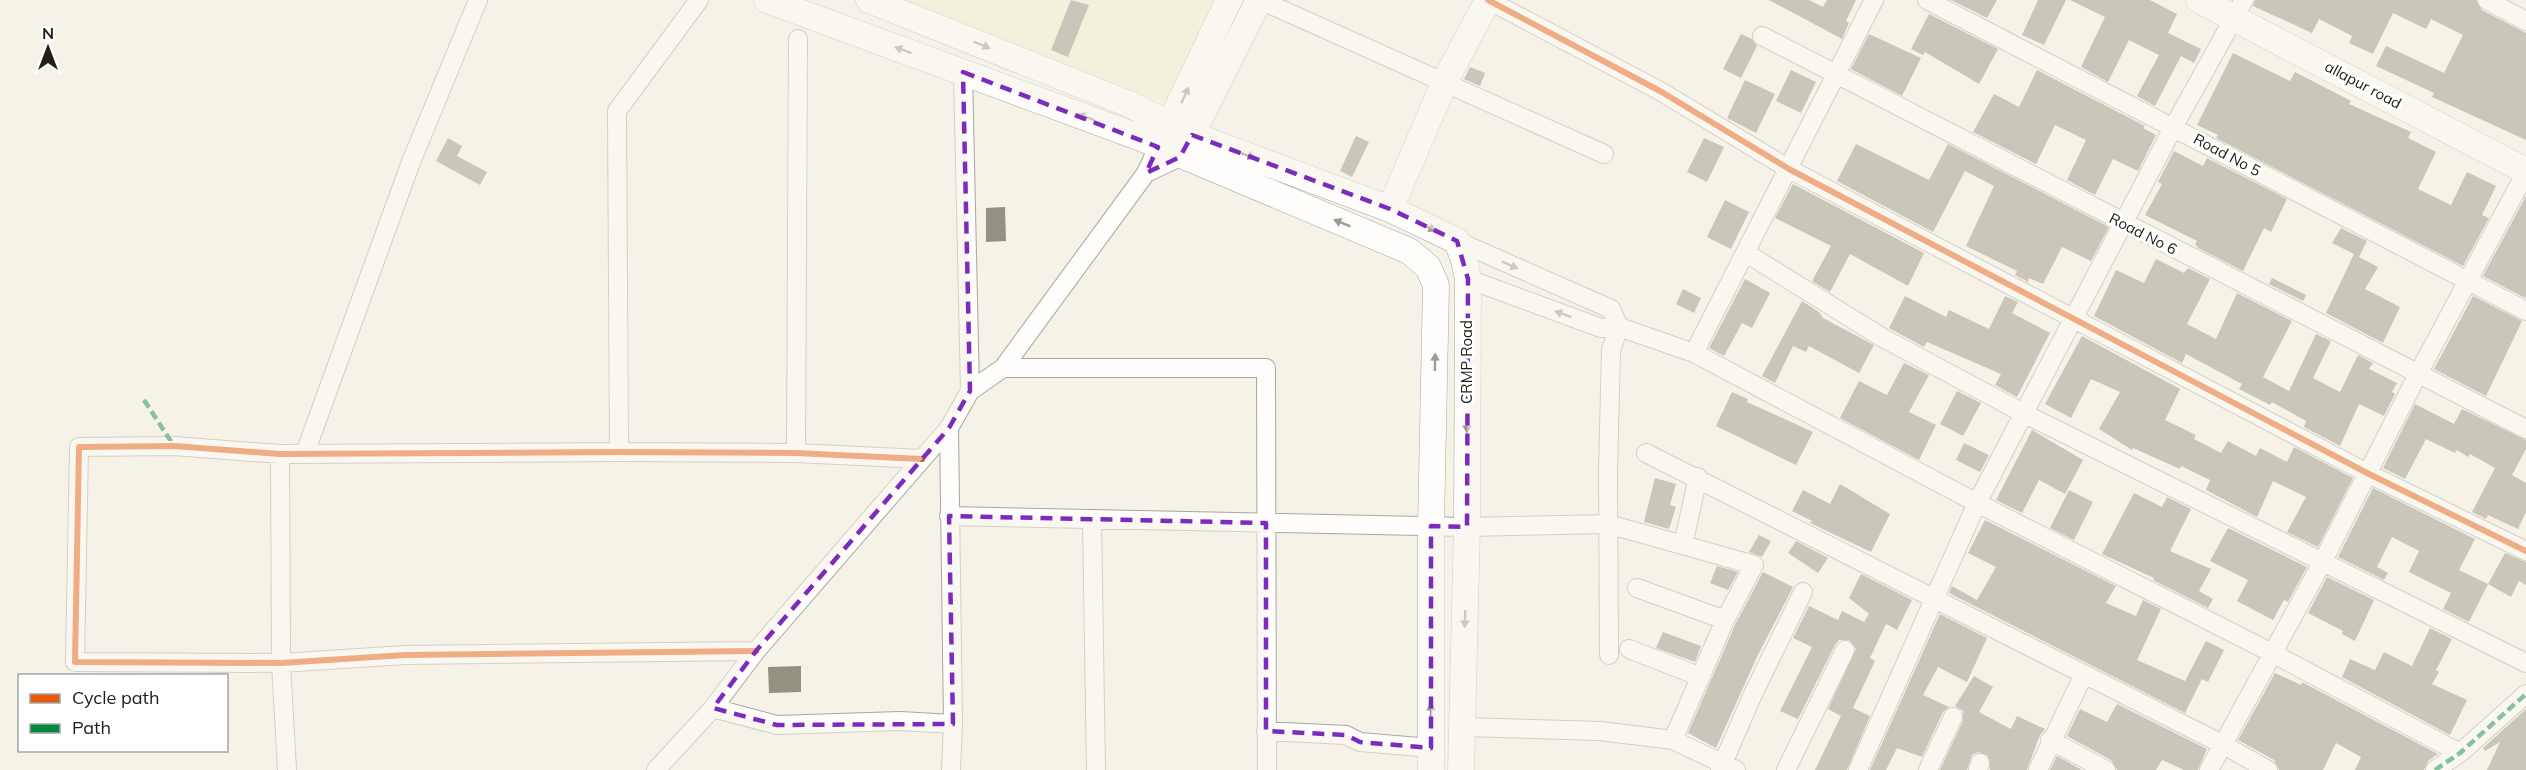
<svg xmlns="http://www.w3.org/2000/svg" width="2526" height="770" font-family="Mulish,sans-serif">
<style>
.green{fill:#ebefce}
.building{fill:#959182}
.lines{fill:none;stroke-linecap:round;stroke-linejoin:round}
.street-casing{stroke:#a9a79f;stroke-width:20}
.secondary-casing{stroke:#a9a79f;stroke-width:27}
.street{stroke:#fefdfc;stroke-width:18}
.secondary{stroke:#fefdfc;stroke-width:26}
.quiet{stroke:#00873e;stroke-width:4.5;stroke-dasharray:9 4.5;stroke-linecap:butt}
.cycleway-casing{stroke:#fff;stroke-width:10}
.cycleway{stroke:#e8590c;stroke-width:6}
.oneway{fill:#9b9a96}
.marked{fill:none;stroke:#7b2cbf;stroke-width:4.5;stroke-dasharray:12 8;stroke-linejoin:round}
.labels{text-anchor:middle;stroke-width:6;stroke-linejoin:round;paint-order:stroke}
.street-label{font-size:15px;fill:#222019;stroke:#fff}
</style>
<rect width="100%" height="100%" fill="#f5f2e8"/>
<path class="green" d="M905,0H1215L1166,103Z"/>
<path class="building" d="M1071,0L1089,5L1068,57L1051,50Z
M1769,0H1809L1823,7L1827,0H1856L1846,21L1849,23L1842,39Z
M1951,0H1997L1987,18Z
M2038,0H2066L2044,45L2022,35Z
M2070,0H2150L2177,14L2168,33L2201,49L2194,63L2181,56L2155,106L2137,96L2159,55L2129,40L2108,82L2081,67L2105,17Z
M2255,0H2476L2482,10L2526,33V140L2432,97L2434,93L2376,66L2386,46L2444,73L2463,35L2431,19L2426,29L2393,13L2373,54L2349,43L2352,36L2319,19L2312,33L2253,6Z
M1929,14L1998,49L1979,84L1925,52L1923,55L1911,49Z
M1741,34L1752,39L1757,46L1741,78L1723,69Z
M1869,34L1921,58L1902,96L1851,69Z
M2233,53L2290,81L2295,72L2351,101L2349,104L2411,132L2408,138L2436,152L2418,189L2451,205L2467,172L2496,186L2482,215L2489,218L2463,266L2216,138L2218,135L2197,125Z
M1470,67L1485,73L1480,86L1464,79Z
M1791,70L1816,82L1801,113L1776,101Z
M2037,70L2145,126L2143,128L2156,135L2138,171L2113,159L2095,195L2067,180L2086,140L2055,125L2036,164L1973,132L1994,94L2019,107Z
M1745,80L1775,94L1756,133L1727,118Z
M1356,136L1369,142L1352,177L1340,171Z
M448,138L462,146L457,156L487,172L480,185L436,161Z
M1704,138L1724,147L1707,182L1687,172Z
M1856,144L1929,180L1948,144L2109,227L2091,261L2062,247L2043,284L2029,278L2028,282L2015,275L2017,271L1966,246L1994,186L1965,171L1933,232L1837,181Z
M2174,151L2203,166L2207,158L2287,199L2271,232L2264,228L2243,271L2198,248L2195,244L2197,241L2145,215L2162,184L2158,182Z
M1793,184L1924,253L1908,286L1850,254L1830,292L1812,281L1831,246L1775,218Z
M2526,196V296L2525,298L2483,276Z
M1725,200L1749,212L1731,249L1707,237Z
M1005,207L1006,241L986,242V208Z
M2341,228L2367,241L2359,257L2355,255L2378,267L2365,289L2400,307L2383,343L2326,313L2354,254L2332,243Z
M2156,259L2184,273L2188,268L2210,279L2187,324L2216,339L2237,293L2292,321L2263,377L2289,391L2316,334L2331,341L2313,378L2340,392L2358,355L2373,363L2369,369L2397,383L2392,392L2395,394L2384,416L2359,404L2340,446L2304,427L2306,421L2272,402L2270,405L2239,389L2242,384L2186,354L2182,363L2094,316L2116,270L2144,283Z
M2272,278L2306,295L2303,301L2269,284Z
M1745,279L1770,293L1752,328L1742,323L1724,356L1709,348Z
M1683,289L1701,298L1694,313L1676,304Z
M1905,296L1946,317L1949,310L1989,329L2005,296L2018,302L2012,313L2050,333L2017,397L1995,385L2001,374L1927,342L1924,347L1889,328Z
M2473,296L2522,321L2486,396L2434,369Z
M1802,301L1819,312L1823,318L1874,345L1859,373L1809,346L1806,352L1793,346L1775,383L1762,376Z
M2082,336L2180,389L2165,420L2196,435L2194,439L2221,453L2228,441L2256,456L2260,448L2287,462L2294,447L2353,478L2318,547L2287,532L2306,497L2273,481L2257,517L2206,490L2210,480L2181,466L2180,469L2133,448L2132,450L2099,429L2120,392L2091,379L2071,418L2045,404Z
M1904,363L1929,375L1909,412L1936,425L1919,460L1840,418L1859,381L1887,395Z
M1957,391L1981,403L1963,436L1940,424Z
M1732,392L1748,399L1747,402L1813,432L1796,465L1716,426Z
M2415,404L2454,424L2462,409L2526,440V449L2512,475L2526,483V512L2518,529L2488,515L2486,519L2472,512L2495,468L2470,454L2468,457L2457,450L2455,453L2426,439L2405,479L2383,468Z
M2032,430L2083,460L2065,494L2039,480L2022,513L1996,500Z
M1964,443L1989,455L1980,472L1956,460Z
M1655,478L1676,484L1670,505L1676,507L1669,529L1644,522Z
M1840,484L1890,514L1871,552L1810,523L1812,521L1792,511L1803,490L1830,504Z
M2373,488L2475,539L2459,570L2488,584L2469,622L2443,609L2451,593L2409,572L2419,551L2392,537L2377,567L2388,573L2384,580L2338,557Z
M2069,490L2093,502L2074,540L2050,528Z
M2134,493L2162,507L2167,497L2191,509L2170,551L2211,569L2199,591L2213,599L2208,608L2153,580L2154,578L2102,554Z
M1985,520L2116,586L2106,603L2136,616L2143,600L2161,609L2137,660L2185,681L2206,641L2224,650L2208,682L2202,679L2185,713L1949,593L1952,586L1977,600L1996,567L1968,553Z
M2228,528L2307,567L2288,602L2284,600L2273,620L2237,601L2248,580L2210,561Z
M1759,535L1771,541L1762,557L1749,552Z
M1796,541L1828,558L1818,573L1788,553Z
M2505,553L2526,562V585L2519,581L2511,597L2488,584Z
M1717,566L1738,572L1728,590L1710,583Z
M1763,572L1793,587L1756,659L1716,748L1688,733L1735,625Z
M1861,574L1912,600L1897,630L1886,624L1870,658L1875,661L1853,708L1870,716L1847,770H1815L1841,716L1828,709L1856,649L1849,640H1839L1835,645L1798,719L1780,711L1812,647L1793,638L1809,606L1838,620L1842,611L1864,622L1869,614L1849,598Z
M2327,577L2374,600L2355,641L2342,634L2343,631L2308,613Z
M1940,614L1987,638L1967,682L1938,667L1923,695L1949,707L1943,712L1922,757L1897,748L1886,770H1870Z
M2430,628L2452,639L2436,670L2439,672L2432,684L2467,700L2450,735L2342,677L2350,659L2375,670L2384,652L2412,666Z
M1663,632L1701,646L1695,662L1656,648Z
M801,666V692L769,693L768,667Z
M2275,673L2301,685L2302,682L2438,754L2428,761L2424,770H2355L2361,757L2336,743L2323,770H2279L2274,760L2238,740Z
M1974,676L1993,687L1979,712L2011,729L2017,716L2045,729L2040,735L2027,770H1990L1988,756L1978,752L1972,755L1967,770H1940L1963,721V711L1955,706Z
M2117,704L2207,749L2198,770H2184L2162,760L2156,770H2117L2111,760L2067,736L2080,709L2107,722Z
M2526,709V770H2487L2500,742L2485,751L2483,748Z
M2057,756L2082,770H2050Z"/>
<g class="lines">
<defs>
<path id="street" d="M1260,0L1604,154
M1488,0L1660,91L1789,169L2369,474L2526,551
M1927,0L2526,311
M2487,0L2526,21
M1762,36L2526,429
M963,72L970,391
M1158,147L1146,173L1180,157
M1457,241L1611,309L1619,327L1611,350L1608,472L1609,655
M1746,253L1883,338L2025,414L2526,663
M1468,279L1601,328L1619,327L1694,353L1977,503L2272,653L2460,753
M1694,353L1874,0
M1003,368H1266L1267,770
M949,428L953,724L951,770
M619,452L617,111L699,0
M305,453L411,162L478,0
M796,453L798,39
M1646,453L2222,744L2268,770
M280,454L281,663L287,770
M949,516L1467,527L1608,524L1754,565L1725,620L1673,740L1736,770
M1092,520L1096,770
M1683,545L1698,477
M1637,588L1725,620
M1629,649L1701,677
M756,651L405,655L281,663L75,662L79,447L174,446L280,454L619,452L796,453L922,459
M713,708L777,725L900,721L953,724
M1463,727L1600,731L1673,740
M1266,731L1346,735L1360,742L1431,748
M2050,740L2106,770
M656,770L713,708L756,651L949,428L970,391L1003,368L1146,173
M1720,770L1753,694L1803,592
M1786,770L1845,650
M1858,770L1977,503L2174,126L2244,0
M1928,770L1953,717
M1978,770L1980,763
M2038,770L2084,674
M2209,770L2323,561L2418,374L2526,172
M2435,770L2460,753L2526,694"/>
<path id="secondary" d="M767,0L1141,138L1409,251L1428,267L1436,285L1431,526V770
M869,0L1129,104L1192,135L1390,209L1457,241L1464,260L1468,279L1467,527L1461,770
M2199,0L2526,171
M1163,138L1229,0
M1184,150L1259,0
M1390,209L1445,81L1488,0"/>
</defs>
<use href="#street" class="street-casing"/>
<use href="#secondary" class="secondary-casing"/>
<use href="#street" class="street"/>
<use href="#secondary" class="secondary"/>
<path class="quiet" d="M144,400L174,446
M2435,770L2460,753L2526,694"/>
<defs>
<path id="cycleway" d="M1488,0L1660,91L1789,169L2369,474L2526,551
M756,651L405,655L281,663L75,662L79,447L174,446L280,454L619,452L796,453L922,459"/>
</defs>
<use href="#cycleway" class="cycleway-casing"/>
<use href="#cycleway" class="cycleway"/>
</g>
<defs><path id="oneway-solid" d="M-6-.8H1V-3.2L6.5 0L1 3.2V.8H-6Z" transform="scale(1.5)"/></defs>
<g class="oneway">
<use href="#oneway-solid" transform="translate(982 45) rotate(22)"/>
<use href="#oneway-solid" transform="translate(903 50) rotate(-160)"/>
<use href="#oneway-solid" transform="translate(1185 95) rotate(-65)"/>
<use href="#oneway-solid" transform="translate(1086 117) rotate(-160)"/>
<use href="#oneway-solid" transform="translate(1247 155) rotate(21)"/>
<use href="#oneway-solid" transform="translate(1342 223) rotate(-158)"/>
<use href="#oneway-solid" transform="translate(1428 227) rotate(26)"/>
<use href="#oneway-solid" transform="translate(1510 265) rotate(24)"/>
<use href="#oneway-solid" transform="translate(1563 314) rotate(-160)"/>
<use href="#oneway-solid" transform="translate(1435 362) rotate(-89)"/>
<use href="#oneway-solid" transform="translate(1467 424) rotate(90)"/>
<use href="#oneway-solid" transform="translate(1465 619) rotate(91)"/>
<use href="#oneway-solid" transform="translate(1431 712) rotate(-90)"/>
</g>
<path d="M0 0H2526V770H0ZM963,72L1158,147L1146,173L1180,157L1192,135L1390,209L1457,241L1468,279L1467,527L1431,526V748L1360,742L1346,735L1266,731V523L949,516L953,724L777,725L713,708L756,651L949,428L970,391Z" fill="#f5f2e8" fill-opacity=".55" fill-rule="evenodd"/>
<path class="marked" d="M963,72L1158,147L1146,173L1180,157L1192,135L1390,209L1457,241L1468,279L1467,527L1431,526V748L1360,742L1346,735L1266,731V523L949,516L953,724L777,725L713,708L756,651L949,428L970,391Z"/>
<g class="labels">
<g class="street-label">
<text transform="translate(2363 85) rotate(28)" y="5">allapur road</text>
<text transform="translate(2227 155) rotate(28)" y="5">Road No 5</text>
<text transform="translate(2143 234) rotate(27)" y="5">Road No 6</text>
<text transform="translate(1467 362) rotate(-90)" y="5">CRMP Road</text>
</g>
</g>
<rect x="18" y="674" width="210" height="78" fill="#ffffff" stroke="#a7a6a3" stroke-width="1.5"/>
<rect x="30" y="694" width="30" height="9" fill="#e8590c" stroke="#a7a6a3" stroke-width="1.5"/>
<text x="72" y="704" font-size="18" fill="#222019">Cycle path</text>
<rect x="30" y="724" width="30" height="9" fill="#00873e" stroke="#a7a6a3" stroke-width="1.5"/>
<text x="72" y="734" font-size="18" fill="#222019">Path</text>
<g transform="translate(48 48)" stroke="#ffffff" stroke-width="4.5" paint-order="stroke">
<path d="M0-4.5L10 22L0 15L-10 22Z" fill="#222019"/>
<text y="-9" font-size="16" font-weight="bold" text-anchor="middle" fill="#222019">N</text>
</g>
</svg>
